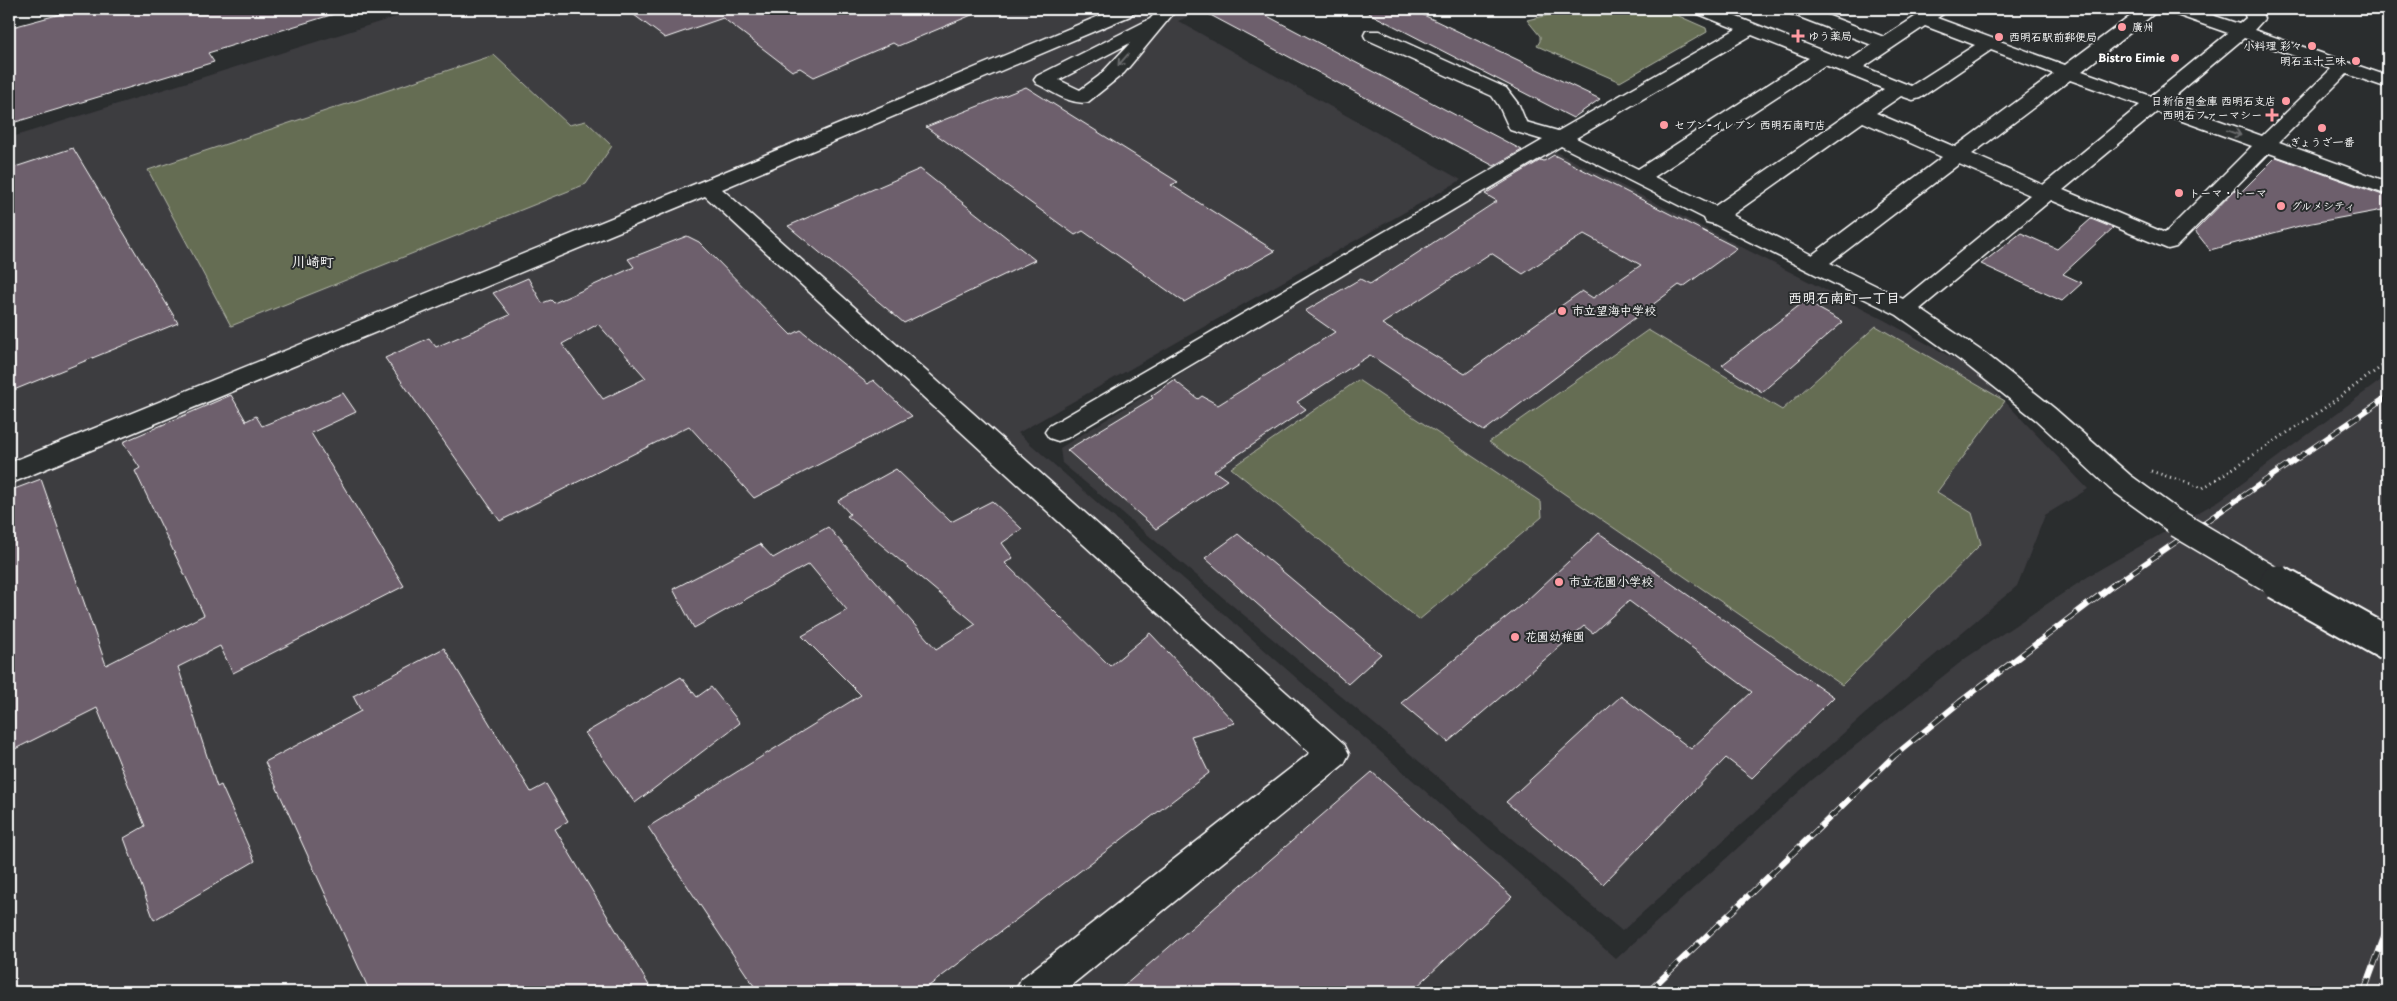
<svg xmlns="http://www.w3.org/2000/svg" width="2397" height="1001" font-family="'Playpen Sans','Klee One',sans-serif">
<style>
.built{fill:#3e3c41}
.green{fill:#656d53;stroke:#b2b6a9}
.building{fill:#6d5f6c;stroke:#fff;fill-rule:evenodd}
.lines{fill:none;stroke-linecap:round;stroke-linejoin:round}
.minor-casing{stroke:#fff;stroke-width:3}
.path{stroke:#fff;stroke-width:3;stroke-dasharray:1 4;stroke-linecap:butt}
.minor{fill:#2a2d2e;fill-rule:evenodd}
.rail-far1-casing{stroke:#fff;stroke-width:5.5}
.rail-casing{stroke:#fff;stroke-width:6}
.rail-far1{stroke:#2a2d2e;stroke-width:4;stroke-dasharray:11;stroke-linecap:butt}
.rail{stroke:#2a2d2e;stroke-width:4.5;stroke-dasharray:14;stroke-linecap:butt}
.minor-bridge-far1-casing{stroke:#fff;stroke-width:29;stroke-linecap:butt}
.minor-bridge-casing{stroke:#fff;stroke-width:37;stroke-linecap:butt}
.minor-bridge-far1{stroke:#2a2d2e;stroke-width:26}
.minor-bridge{stroke:#2a2d2e;stroke-width:33}
.oneway{stroke:#6a6c6d}
.poi-dot{fill:#ff9aa2;stroke:#2a2d2e;stroke-width:2}
.labels{text-anchor:middle;stroke-width:4;stroke-linejoin:round;paint-order:stroke}
.far-poi-label{font-size:11px;font-weight:bold;fill:#fff;stroke:#2a2d2e;text-anchor:start}
.poi-label{font-size:12px;font-weight:bold;fill:#fff;stroke:#2a2d2e;text-anchor:start}
.neighbourhood-label{font-size:14px;font-weight:bold;fill:#fff;stroke:#2a2d2e}
</style>
<rect width="100%" height="100%" fill="#2a2d2e"/>
<filter id="ink" filterUnits="userSpaceOnUse"><feTurbulence type="fractalNoise" baseFrequency=".02" numOctaves="2"/><feDisplacementMap in="SourceGraphic" scale="10" xChannelSelector="R" yChannelSelector="G"/><feConvolveMatrix kernelMatrix="1 2 1 2 8 2 1 2 1" color-interpolation-filters="sRGB"/></filter>
<g filter="url(#ink)">
<path class="built" d="M421,9H1205L1178,21L1461,180L1018,433L1616,959L1812,780L1966,658L2092,574L2220,500L2388,375V992H9V138Z
M1554,151L1884,320L1976,371L2088,489L2045,515L2017,586L1866,713L1622,931L1062,463L1060,448L1289,307Z"/>
<path class="green" d="M1574,9H1663L1706,28L1707,32L1620,82L1537,46L1540,41V36L1527,20Z
M494,55L569,125L586,121L612,146L586,184L231,326L148,170Z
M1876,326L2005,401L1937,492L1972,513L1981,544L1842,685L1489,442L1648,330L1782,410Z
M1358,380L1541,502L1542,517L1419,620L1231,468Z"/>
<path class="building" d="M79,9H333L334,14L208,53L214,62L9,124V28Z
M626,9H986L898,46L893,43L814,77L800,68L792,71L723,18L665,38Z
M1199,9H1254L1522,150L1494,166Z
M1361,9H1411L1600,99L1573,118Z
M1026,87L1178,182L1171,185L1275,251L1184,302L1083,231L1075,235L926,127Z
M73,148L178,323L9,392V169Z
M1554,155L1737,248L1683,287L1679,285L1484,431L1370,355L1297,402L1306,409L1214,471L1227,480L1156,529L1067,450L1153,398L1151,396L1174,380L1198,399L1202,396L1218,405L1335,332L1305,311L1360,279L1370,284L1497,201L1485,194L1541,160L1544,161ZM1584,234L1641,265L1593,298L1582,291L1465,374L1382,324L1491,253L1523,274Z
M2276,157L2388,197V209L2307,224L2210,250L2195,231L2235,190L2240,193Z
M920,169L1035,260L904,323L788,226Z
M2091,219L2113,228L2063,274L2082,283L2062,301L1981,264L2021,233L2057,249Z
M687,236L699,242L791,335L801,330L868,384L873,380L912,416L754,498L689,426L500,521L385,358L429,338L436,347L510,315L493,293L528,278L542,303L551,300L554,303L634,267L628,259ZM598,324L646,378L603,399L562,344Z
M1805,301L1843,322L1762,392L1722,365Z
M343,393L356,412L311,433L404,586L233,673L220,646L178,667L217,787L221,785L255,861L154,920L124,838L145,826L97,708L9,752V491L41,479L106,665L204,615L135,471L140,468L123,442L231,395L246,421L256,416L262,426Z
M896,469L951,522L992,501L1022,529L1002,543L1013,558L1005,563L1110,666L1150,633L1235,723L1191,736L1209,773L921,992H758L648,827L861,695L802,636L847,610L809,564L694,628L673,589L760,544L773,558L828,527L936,649L976,624L847,516L850,514L838,501Z
M1599,533L1834,697L1752,778L1726,758L1603,884L1506,802L1621,696L1691,749L1752,692L1629,601L1593,633L1584,626L1448,742L1401,703L1525,602Z
M1238,534L1381,654L1348,684L1205,558Z
M444,648L531,792L546,784L568,821L555,829L653,992H370L265,762L361,711L353,696Z
M681,677L697,697L711,687L740,723L635,803L585,733Z
M1372,772L1512,897L1411,992H1117Z"/>
<g class="lines">
<defs>
<path id="minor" d="M1116,9H1136L1130,16L722,189L1344,744L1349,754L1344,764L1063,992H1015L1021,979L1310,753L705,196L9,484V463L700,182Z
M1159,9H1177L1124,73L1088,102C1071,106 1052,91 1037,84L1034,80L1037,76L1150,19ZM1130,43L1099,76L1080,90L1059,80Z
M1693,9H1717L1848,61L1872,45L1789,13L1786,9H1811L1884,37L1927,9H1945L1943,14L1937,18L2065,65L2140,9H2160L2082,71L2151,96L2228,33L2171,13L2168,9H2194L2239,24L2246,18L2243,9H2261L2264,19L2254,30L2388,76V88L2347,74L2279,142L2388,182V195L2269,153L2176,247L2168,249L2051,200L1920,309L1986,354L2054,408L2130,475L2188,517L2192,524L2188,531L2178,534L2168,531L2110,489L2036,420L1968,366L1897,315L1714,224L1706,222L1704,218L1561,146L1067,438L1058,441L1049,438L1045,432L1049,426L1543,140L1510,130L1499,106L1492,96L1366,39L1364,35L1366,31H1380L1506,88L1519,105L1526,122L1558,131L1736,29L1696,13ZM1925,26L1975,45L1911,86L1864,67ZM1752,35L1809,58L1638,169L1576,138ZM2244,38L2331,69L2262,136L2168,102ZM1991,50L2054,74L1955,147L1876,113L1901,96L1913,100L1920,98ZM1825,65L1884,89L1715,206L1654,177ZM2070,80L2140,105L2043,185L1972,154ZM2157,112L2252,146L2165,233L2063,190ZM1863,122L1942,157L1812,255L1732,215ZM1959,164L2030,195L1903,299L1830,263Z"/>
</defs>
<use href="#minor" class="minor-casing"/>
<path class="path" d="M2151,471L2203,488L2316,414L2388,362"/>
<use href="#minor" class="minor"/>
<defs>
<path id="rail-far1" d="M2115,584L2388,396"/>
<path id="rail" d="M1648,992L1894,756L1960,702L2117,582
M2364,992L2388,926"/>
</defs>
<use href="#rail-far1" class="rail-far1-casing"/>
<use href="#rail" class="rail-casing"/>
<use href="#rail-far1" class="rail-far1"/>
<use href="#rail" class="rail"/>
<defs>
<path id="minor-bridge-far1" d="M2178,524L2279,584"/>
<path id="minor-bridge" d="M2277,582L2388,644"/>
</defs>
<use href="#minor-bridge-far1" class="minor-bridge-far1-casing"/>
<use href="#minor-bridge" class="minor-bridge-casing"/>
<use href="#minor-bridge-far1" class="minor-bridge-far1"/>
<use href="#minor-bridge" class="minor-bridge"/>
</g>
<defs><path id="oneway-shaft" d="M-6 0H5M1.5-3L5.5 0L1.5 3" fill="none" stroke-width="1.6" stroke-linecap="round" stroke-linejoin="round" transform="scale(1.25)"/></defs>
<g class="oneway">
<use href="#oneway-shaft" transform="translate(1123 60) rotate(131)"/>
<use href="#oneway-shaft" transform="translate(2234 133) rotate(20)"/>
</g>
</g>
<g class="poi-dot">
<circle cx="2122" cy="27" r="5"/>
<path d="M1795.5 28.5h5v5h5v5h-5v5h-5v-5h-5v-5h5z"/>
<circle cx="1999" cy="37" r="5"/>
<circle cx="2312" cy="46" r="5"/>
<circle cx="2175" cy="58" r="5"/>
<circle cx="2356" cy="61" r="5"/>
<circle cx="2286" cy="101" r="5"/>
<path d="M2269.5 107.5h5v5h5v5h-5v5h-5v-5h-5v-5h5z"/>
<circle cx="1664" cy="125" r="5"/>
<circle cx="2322" cy="128" r="5"/>
<circle cx="2179" cy="193" r="5"/>
<circle cx="2281" cy="206" r="5"/>
<circle cx="1562" cy="311" r="5"/>
<circle cx="1559" cy="582" r="5"/>
<circle cx="1515" cy="637" r="5"/>
</g>
<g class="labels">
<g class="far-poi-label">
<text x="2132" y="31">廣州</text>
<text x="1808" y="40">ゆう薬局</text>
<text x="2009" y="41">西明石駅前郵便局</text>
<text x="2302" y="50" text-anchor="end">小料理 彩々</text>
<text x="2165" y="62" text-anchor="end">Bistro Eimie</text>
<text x="2346" y="65" text-anchor="end">明石玉十三味</text>
<text x="2276" y="105" text-anchor="end">日新信用金庫 西明石支店</text>
<text x="2262" y="119" text-anchor="end">西明石ファーマシー</text>
<text x="1674" y="129">セブン-イレブン 西明石南町店</text>
<text x="2322" y="146" text-anchor="middle">ぎょうざ一番</text>
<text x="2189" y="197">トーマ・トーマ</text>
<text x="2291" y="210">グルメシティ</text>
</g>
<g class="poi-label">
<text x="1572" y="315">市立望海中学校</text>
<text x="1569" y="586">市立花園小学校</text>
<text x="1525" y="641">花園幼稚園</text>
</g>
<g class="neighbourhood-label">
<text x="313" y="267">川崎町</text>
<text x="1844" y="303">西明石南町一丁目</text>
</g>
</g>
<rect width="2397" height="1001" fill="none" stroke="#2a2d2e" stroke-width="30"/>
<rect x="15" y="15" width="2367" height="971" fill="none" stroke="#fff" stroke-width="2" filter="url(#ink)"/>
</svg>
